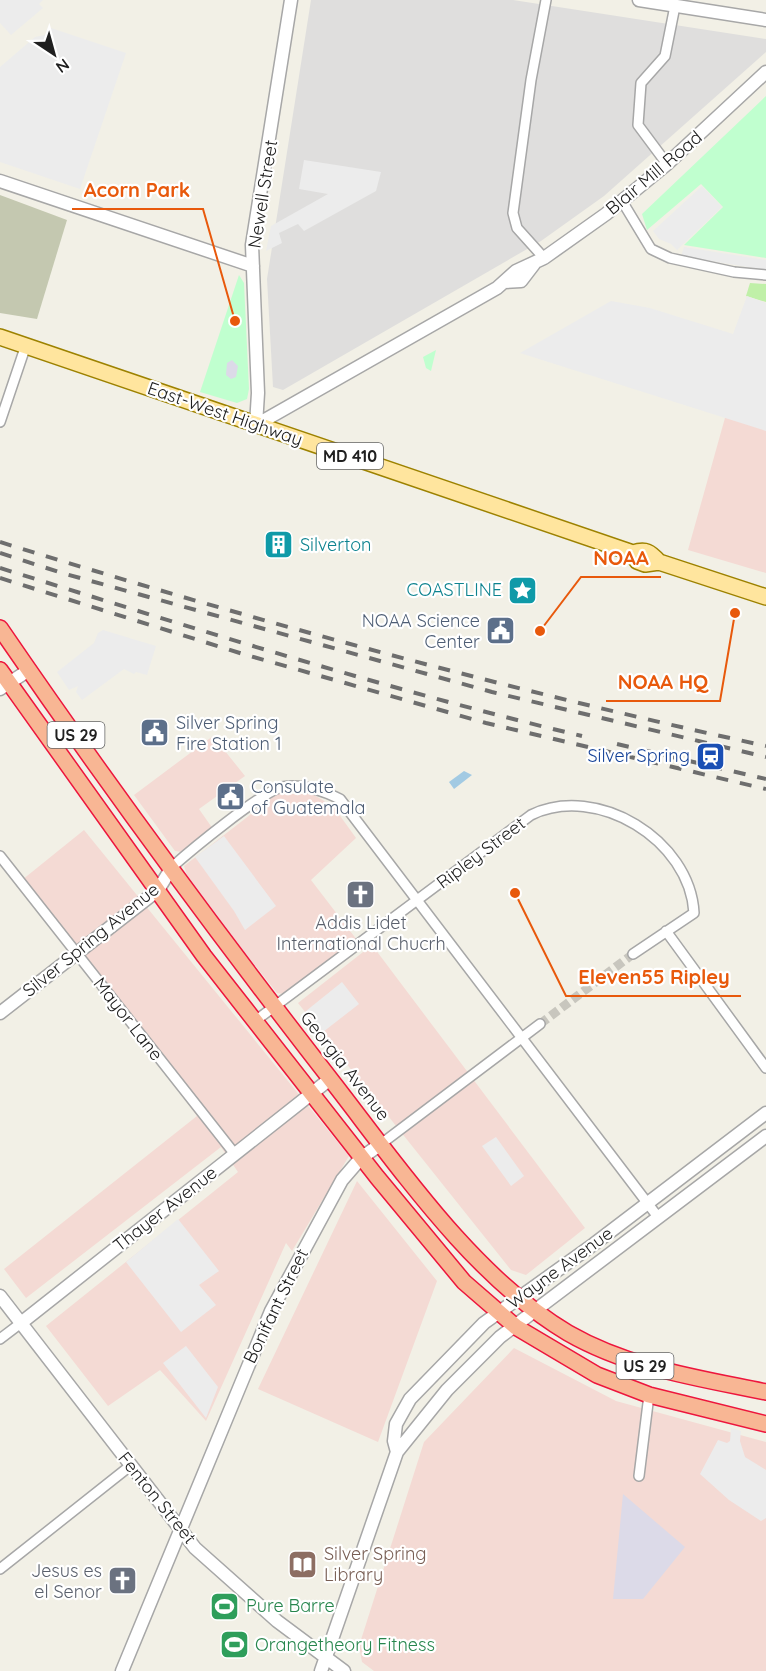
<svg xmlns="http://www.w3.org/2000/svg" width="766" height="1671" font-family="Quicksand,sans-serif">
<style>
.residential{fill:#dfdedd}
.commercial{fill:#f4dad4}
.construction{fill:#c4c8b0}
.grass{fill:#c0f0a8}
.park{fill:#c0ffcf}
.parking{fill:#ececec}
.plaza{fill:#dcdae8}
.water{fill:#a2cae3}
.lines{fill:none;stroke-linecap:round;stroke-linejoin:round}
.minor-tunnel{stroke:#c8c6be;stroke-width:9;stroke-dasharray:9 4.5;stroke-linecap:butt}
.minor-casing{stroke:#a7a7a7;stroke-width:12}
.tertiary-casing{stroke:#a7a7a7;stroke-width:15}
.primary-casing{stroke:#9d8200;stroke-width:18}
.trunk-casing{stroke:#ed163d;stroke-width:18}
.minor{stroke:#fff;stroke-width:9}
.tertiary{stroke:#fff;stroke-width:12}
.primary{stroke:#ffe59e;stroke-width:15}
.trunk{stroke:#f8b694;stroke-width:15}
.rail{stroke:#6e6e6e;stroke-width:4;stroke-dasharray:12 12;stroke-linecap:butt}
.labels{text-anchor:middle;stroke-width:4.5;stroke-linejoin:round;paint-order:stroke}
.shield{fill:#fff;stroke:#636363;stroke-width:1.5}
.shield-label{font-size:16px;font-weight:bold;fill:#202020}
.street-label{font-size:18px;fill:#202020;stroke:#fff}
.culture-label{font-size:18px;fill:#0d838f;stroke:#fff;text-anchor:start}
.service-label{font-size:18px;fill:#4e5e75;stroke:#fff;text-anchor:start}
.transit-label{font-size:18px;fill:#164399;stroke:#fff;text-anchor:end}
.worship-label{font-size:18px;fill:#5b616d;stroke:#fff}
.education-label{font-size:18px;fill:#785e54;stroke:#fff;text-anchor:start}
.leisure-label{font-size:18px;fill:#27864d;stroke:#fff;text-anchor:start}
.leader{fill:none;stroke:#e8590c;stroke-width:2}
.callout-dot{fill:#e8590c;stroke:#fff;stroke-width:2}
.callout-label{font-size:20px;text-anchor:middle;font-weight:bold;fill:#e8590c;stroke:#fff;stroke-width:4.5;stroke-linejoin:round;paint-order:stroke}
</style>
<rect width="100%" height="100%" fill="#f2f0e6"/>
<path class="residential" d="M311,0H513L766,39V52L604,196L541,241L283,390L273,387L267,279Z"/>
<path class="commercial" d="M751,325H766V573L688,550Z
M213,736L245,776L199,809L213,829L182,852L175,851L134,795Z
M277,794H312L333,806L356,838L311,880L357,940L283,994L277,993L242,949L187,875L184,866Z
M84,830L349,1156L292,1251L286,1243L206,1421L160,1370L108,1406L46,1326L238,1172L221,1147L26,1298L4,1269L197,1116L22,880Z
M372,945L585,1228L526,1275L511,1270L298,1003Z
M357,1181L437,1281L378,1442L258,1389Z
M514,1348L616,1401L766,1442V1671H374L362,1662L359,1646L424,1442Z"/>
<path class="construction" d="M0,195L67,220L37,319L0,313Z"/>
<path class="grass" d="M750,283L766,284V302L746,296Z"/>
<path class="park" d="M766,96V258L684,245L723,207L701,184L647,230L642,214Z
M239,275L244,283L249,389L247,399L237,403L200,392Z
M436,350L431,371L426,368L423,357Z"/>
<path class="parking" d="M0,0H43L39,4L43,8L11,35L0,23Z
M48,27L126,53L80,189L0,162V67L35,37L45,35Z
M304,160L381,172L376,191L304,231L298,224L279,233L282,243L266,251L271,226L328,194L299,189Z
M702,186L722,207L677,250L671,244L659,239L653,231Z
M684,247L766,260V270L681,256Z
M747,296L766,303V431L520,353L611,301L650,308L733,334Z
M103,630L156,646L147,675L136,672L134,674L124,669L82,700L76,692L78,686L69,690L57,672L94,643L98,633Z
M224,836L276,906L245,930L234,911L195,857Z
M342,982L359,1004L323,1032L306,1011Z
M496,1137L524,1176L511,1186L482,1146Z
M178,1219L219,1271L199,1285L216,1305L181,1332L126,1262Z
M186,1346L218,1387L206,1418L163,1363Z
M731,1428L741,1431L740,1441L745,1457L766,1470V1518L761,1521L729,1500L700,1474L718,1440L727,1443L730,1441Z"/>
<path class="plaza" d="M232,360L238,366L236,377L231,379L226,375L227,363Z
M623,1494L685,1547L643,1599H613Z"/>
<path class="water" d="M464,771L472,775L454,789L449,782Z"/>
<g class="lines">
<path class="minor-tunnel" d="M540,1024L633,954"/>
<defs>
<path id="minor" d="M667,164L638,125L641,83L665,56L675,6
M622,201L651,249L670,258L734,272L766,275
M544,258L517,228L513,213L531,80L546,0
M0,422L25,348
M0,856L234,1153
M172,867C190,851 261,792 282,787C302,783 322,790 340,799L658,1217
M666,931L766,1068
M255,1021L531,815C597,783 690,840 694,913L633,954
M381,1144L540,1024
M0,1339L21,1323
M639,1476L649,1395
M0,1569L130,1466"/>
<path id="tertiary" d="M639,0L766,20
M0,181L253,266
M504,282L521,281L534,264
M256,425L497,288L516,271L544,258L606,214L667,164L766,72
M256,425L258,393L252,245L291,0
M0,689L29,670
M0,1013L158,890L172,867
M0,1296L195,1548L277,1621L344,1671
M21,1323L330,1079
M397,1452L394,1441L396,1424L410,1399L484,1323L594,1244L766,1113
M122,1671L271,1311L342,1180L361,1158L381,1144
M321,1671L397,1452L447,1390L500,1337L766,1136"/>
<path id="primary" d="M0,337L633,553C646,549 650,552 659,562
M633,553L637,561L645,564L659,562L766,597"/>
<path id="trunk" d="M0,628C106,783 219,936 335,1085C400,1169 475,1278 568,1333C629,1368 698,1378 766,1392
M0,670L204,956L377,1177L464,1282L516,1327L597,1375L649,1395L766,1424"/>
</defs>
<use href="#minor" class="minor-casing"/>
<use href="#tertiary" class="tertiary-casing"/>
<use href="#primary" class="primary-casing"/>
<use href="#trunk" class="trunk-casing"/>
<use href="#minor" class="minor"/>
<use href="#tertiary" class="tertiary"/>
<use href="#primary" class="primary"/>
<use href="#trunk" class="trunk"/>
<path class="rail" d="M0,542C252,620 508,690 766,746
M0,553L62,573L492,692L766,757
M0,568C193,628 385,689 582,736
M0,578L243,654L486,723L766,789
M617,744L766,779"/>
</g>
<defs>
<symbol id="building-square" viewBox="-11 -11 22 22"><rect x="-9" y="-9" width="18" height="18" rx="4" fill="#0f9aa8" stroke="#fff"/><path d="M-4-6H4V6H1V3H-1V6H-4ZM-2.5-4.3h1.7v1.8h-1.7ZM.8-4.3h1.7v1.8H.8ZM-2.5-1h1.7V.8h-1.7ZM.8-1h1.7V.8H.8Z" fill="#fff"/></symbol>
<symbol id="sight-square" viewBox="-11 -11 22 22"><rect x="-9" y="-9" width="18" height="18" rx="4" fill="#0f9aa8" stroke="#fff"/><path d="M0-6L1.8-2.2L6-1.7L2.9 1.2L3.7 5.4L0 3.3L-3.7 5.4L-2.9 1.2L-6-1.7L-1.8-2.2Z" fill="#fff"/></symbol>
<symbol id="civic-square" viewBox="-11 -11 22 22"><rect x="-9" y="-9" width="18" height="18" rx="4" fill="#5c6f8a" stroke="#fff"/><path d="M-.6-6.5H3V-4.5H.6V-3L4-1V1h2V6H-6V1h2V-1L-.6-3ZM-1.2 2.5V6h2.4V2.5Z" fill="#fff"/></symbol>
<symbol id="station-square" viewBox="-11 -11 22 22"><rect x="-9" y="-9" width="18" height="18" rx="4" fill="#1a4fb4" stroke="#fff"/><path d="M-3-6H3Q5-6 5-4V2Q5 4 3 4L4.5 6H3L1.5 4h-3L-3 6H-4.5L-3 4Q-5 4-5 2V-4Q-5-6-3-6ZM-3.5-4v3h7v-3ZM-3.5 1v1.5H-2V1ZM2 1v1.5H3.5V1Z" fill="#fff"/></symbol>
<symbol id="church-square" viewBox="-11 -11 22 22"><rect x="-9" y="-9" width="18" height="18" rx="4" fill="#6b7280" stroke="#fff"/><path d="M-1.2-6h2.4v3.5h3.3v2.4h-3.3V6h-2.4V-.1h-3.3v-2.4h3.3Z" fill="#fff"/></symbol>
<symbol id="library-square" viewBox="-11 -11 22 22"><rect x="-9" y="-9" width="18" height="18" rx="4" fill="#8d6e63" stroke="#fff"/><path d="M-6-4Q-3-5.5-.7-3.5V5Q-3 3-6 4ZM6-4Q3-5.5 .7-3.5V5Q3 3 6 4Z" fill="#fff"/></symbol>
<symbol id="stadium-square" viewBox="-11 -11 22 22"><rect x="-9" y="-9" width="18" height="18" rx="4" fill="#2e9e5b" stroke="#fff"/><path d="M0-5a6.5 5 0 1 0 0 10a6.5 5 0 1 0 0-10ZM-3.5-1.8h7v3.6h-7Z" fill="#fff"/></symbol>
</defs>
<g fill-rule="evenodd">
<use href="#building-square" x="262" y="528" width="33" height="33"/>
<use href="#sight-square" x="506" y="574" width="33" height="33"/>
<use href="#civic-square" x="484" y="614" width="33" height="33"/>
<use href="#civic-square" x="138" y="716" width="33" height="33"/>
<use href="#station-square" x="694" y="740" width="33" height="33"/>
<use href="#civic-square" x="214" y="780" width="33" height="33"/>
<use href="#church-square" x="344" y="878" width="33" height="33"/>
<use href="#library-square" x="286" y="1548" width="33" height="33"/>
<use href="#church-square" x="106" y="1564" width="33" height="33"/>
<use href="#stadium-square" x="208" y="1590" width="33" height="33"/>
<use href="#stadium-square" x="218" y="1628" width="33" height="33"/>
</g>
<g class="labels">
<g class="shield">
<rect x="317" y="443" width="66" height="26" rx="4.5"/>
<rect x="47.5" y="722" width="57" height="26" rx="4.5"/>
<rect x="616.5" y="1353" width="57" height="26" rx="4.5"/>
</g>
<g class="shield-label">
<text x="350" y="462">MD 410</text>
<text x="76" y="741">US 29</text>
<text x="645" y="1372">US 29</text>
</g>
<g class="street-label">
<text transform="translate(654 173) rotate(-40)" y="6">Blair Mill Road</text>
<text transform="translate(263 194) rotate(-81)" y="6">Newell Street</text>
<text transform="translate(225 414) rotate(19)" y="6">East-West Highway</text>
<text transform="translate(481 853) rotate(-37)" y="6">Ripley Street</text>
<text transform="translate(91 940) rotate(-39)" y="6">Silver Spring Avenue</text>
<text transform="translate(128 1019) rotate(52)" y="6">Mayor Lane</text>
<text transform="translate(345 1066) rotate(52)" y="6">Georgia Avenue</text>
<text transform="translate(165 1209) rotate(-38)" y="6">Thayer Avenue</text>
<text transform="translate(560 1268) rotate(-36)" y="6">Wayne Avenue</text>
<text transform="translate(276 1306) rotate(-64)" y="6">Bonifant Street</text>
<text transform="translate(157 1498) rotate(51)" y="6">Fenton Street</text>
</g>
<g class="culture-label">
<text x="300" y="551">Silverton</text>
<text x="502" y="596" text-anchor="end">COASTLINE</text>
</g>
<g class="service-label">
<text x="480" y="627" text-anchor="end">NOAA Science<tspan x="480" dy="21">Center</tspan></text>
<text x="176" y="729">Silver Spring<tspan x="176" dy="21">Fire Station 1</tspan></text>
<text x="251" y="793">Consulate<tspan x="251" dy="21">of Guatemala</tspan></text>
</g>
<g class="transit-label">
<text x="690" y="762">Silver Spring</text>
</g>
<g class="worship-label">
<text x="361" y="929">Addis Lidet<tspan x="361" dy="21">International Chucrh</tspan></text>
<text x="102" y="1577" text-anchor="end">Jesus es<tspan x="102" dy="21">el Senor</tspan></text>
</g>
<g class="education-label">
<text x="324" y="1560">Silver Spring<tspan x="324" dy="21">Library</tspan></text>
</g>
<g class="leisure-label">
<text x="246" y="1612">Pure Barre</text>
<text x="255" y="1651">Orangetheory Fitness</text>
</g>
</g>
<path class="leader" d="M235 321L203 209H72M540 631L581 577H661M735 613L720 701H606M515 893L566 996H741"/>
<g class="callout-dot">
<circle cx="235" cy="321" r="6"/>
<circle cx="540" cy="631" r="6"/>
<circle cx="735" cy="613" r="6"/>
<circle cx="515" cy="893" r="6"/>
</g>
<g class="callout-label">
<text x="137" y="197">Acorn Park</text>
<text x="621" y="565">NOAA</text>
<text x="663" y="689">NOAA HQ</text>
<text x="654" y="984">Eleven55 Ripley</text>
</g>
<g transform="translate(54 54) rotate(144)" stroke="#ffffff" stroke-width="4.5" paint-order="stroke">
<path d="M0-4.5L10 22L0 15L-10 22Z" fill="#202020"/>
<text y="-9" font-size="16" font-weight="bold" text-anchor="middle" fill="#202020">N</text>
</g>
</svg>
